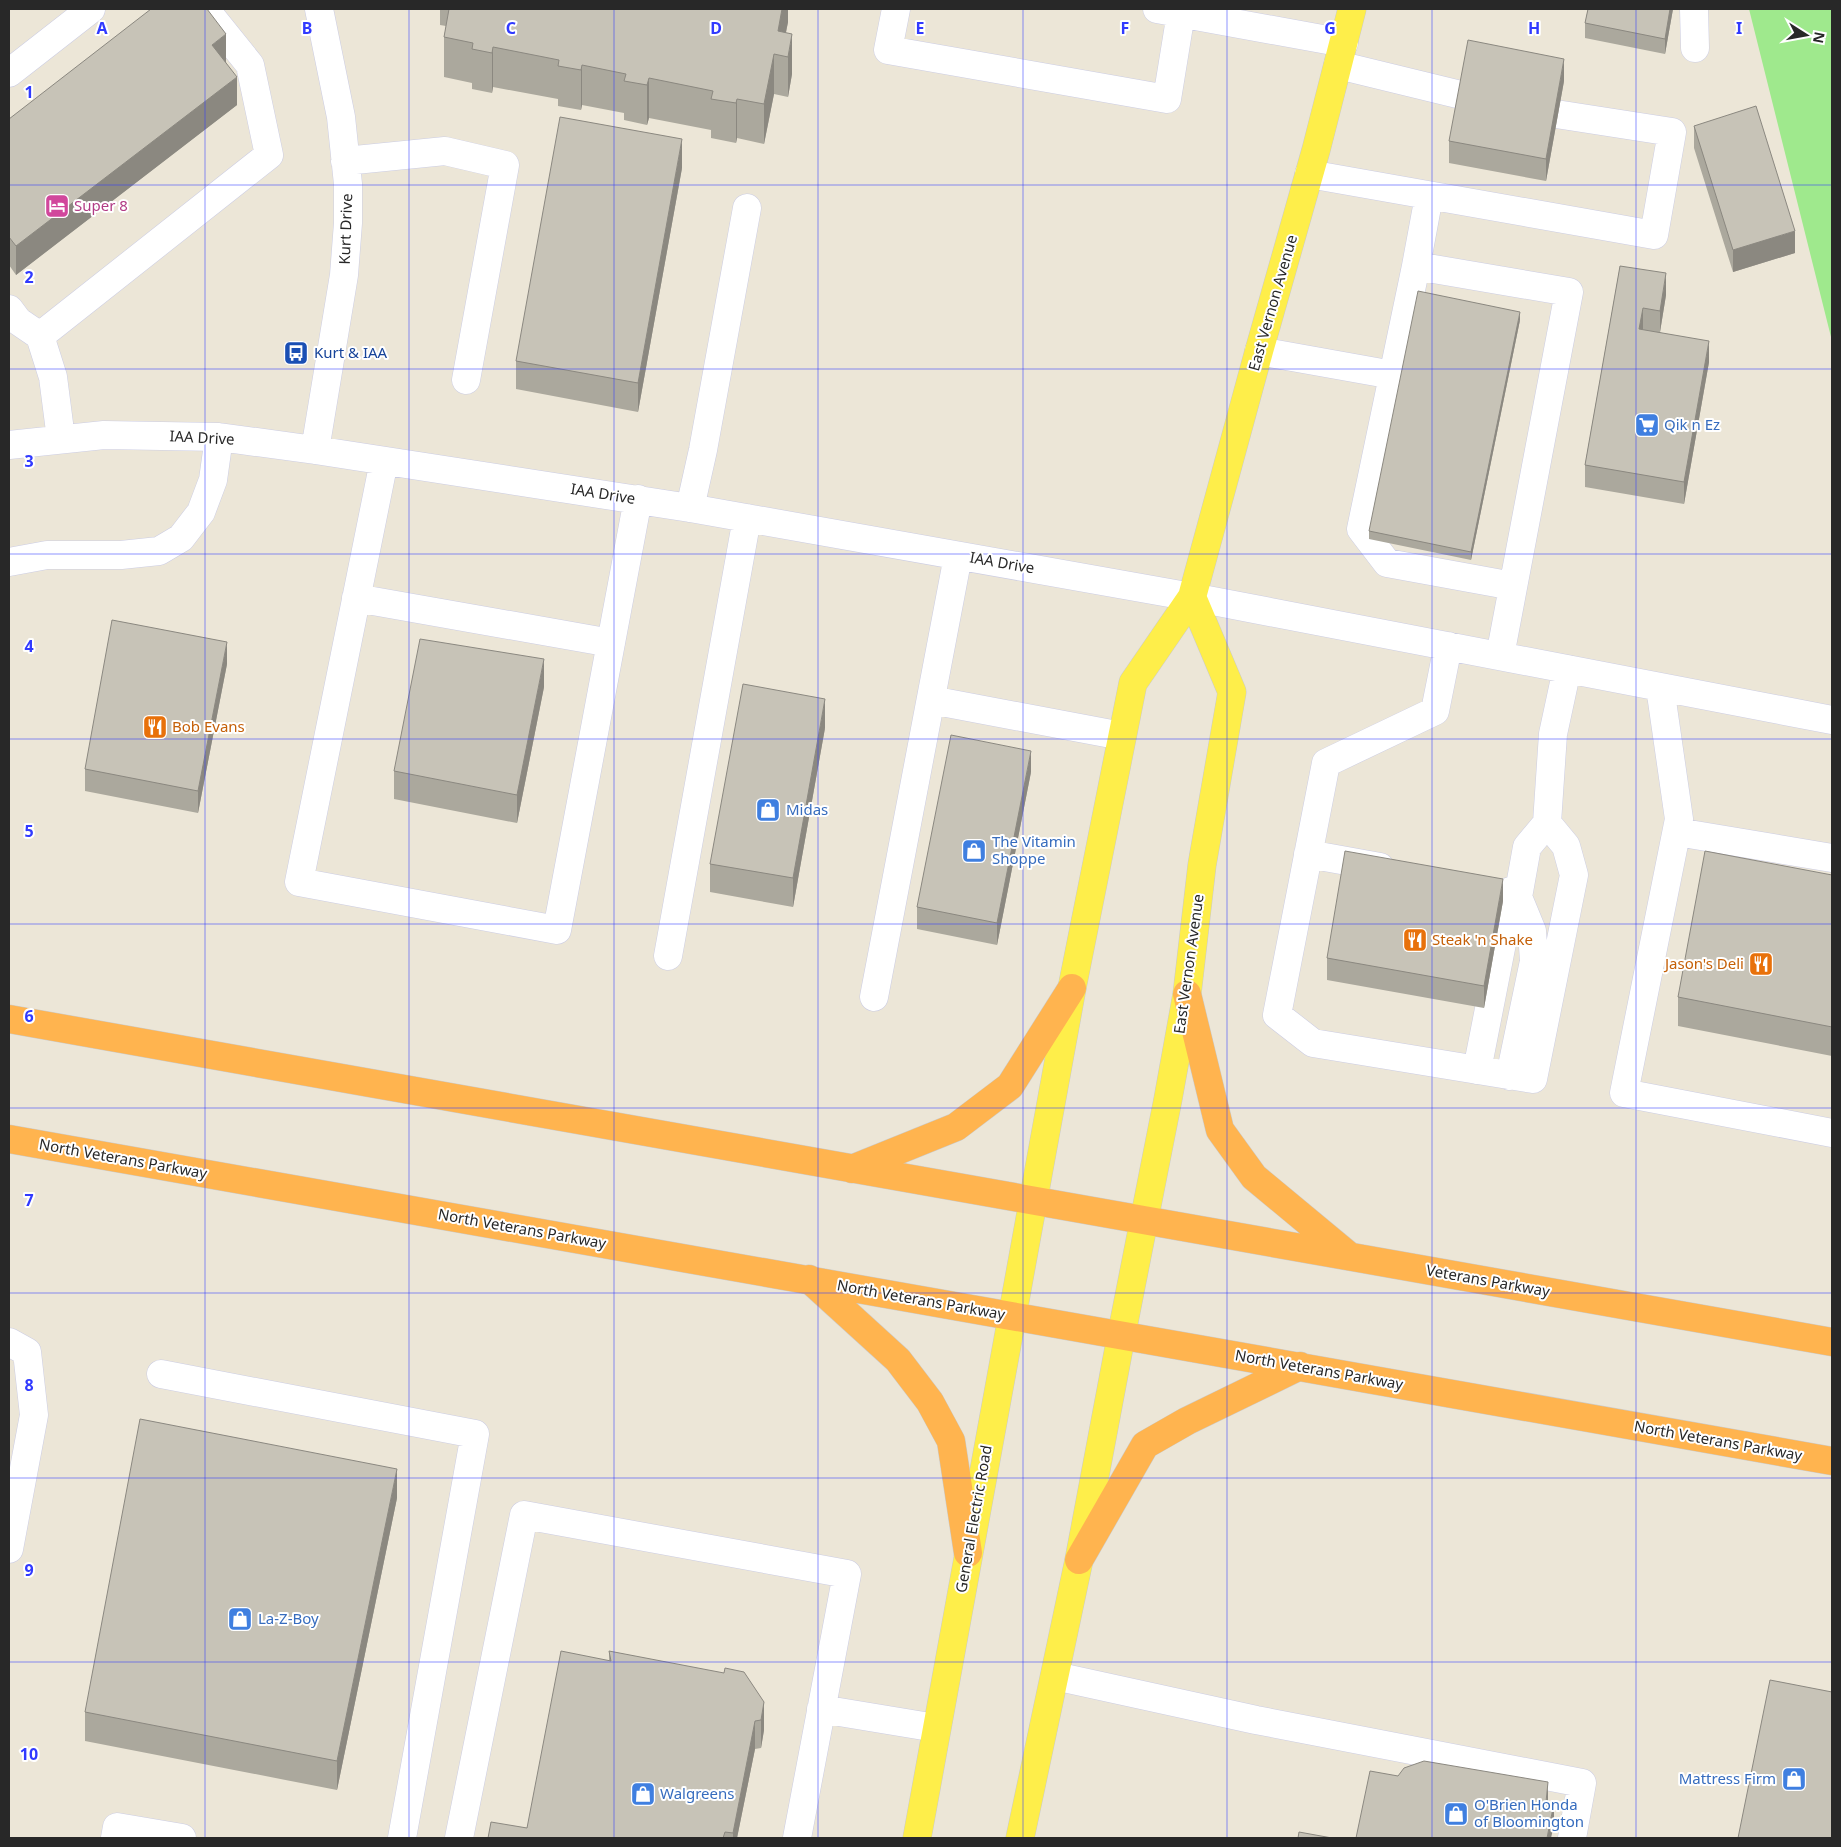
<svg xmlns="http://www.w3.org/2000/svg" width="1841" height="1847" font-family="'Noto Sans',sans-serif">
<style>
.green{fill:#9fe98d}
.lines{fill:none;stroke-linecap:round;stroke-linejoin:round}
.minor-casing{stroke:#cccde3;stroke-width:29}
.major-casing{stroke:#cbcbcb;stroke-width:29}
.highway-casing{stroke:#cbcbcb;stroke-width:29}
.minor{stroke:#fff;stroke-width:28}
.major{stroke:#feee4a;stroke-width:28}
.highway{stroke:#ffb44f;stroke-width:28}
.wall{fill:#aba89d}
.shaded-wall{fill:#8b8880}
.building{fill:#c7c3b7;stroke:#8b8880}
.grid{fill:none;stroke:#313aff;stroke-width:1;stroke-opacity:0.55}
.labels{text-anchor:middle;stroke-width:4;stroke-linejoin:round;paint-order:stroke}
.hotel-label{font-size:15px;fill:#b23c85;stroke:#fff;text-anchor:start}
.street-label{font-size:15px;fill:#282828;stroke:#fff}
.transit-label{font-size:15px;fill:#164399;stroke:#fff;text-anchor:start}
.shop-label{font-size:15px;fill:#366cbe;stroke:#fff;text-anchor:start}
.food-label{font-size:15px;fill:#c56008;stroke:#fff;text-anchor:start}
.grid-label{font-size:16px;text-anchor:middle;font-weight:bold;fill:#313aff;stroke:#fff;stroke-width:4;stroke-linejoin:round;paint-order:stroke}
</style>
<rect width="100%" height="100%" fill="#ece6d7"/>
<path class="green" d="M1749,9H1832V341Z"/>
<g class="lines">
<defs>
<path id="minor" d="M896,9L888,50L1167,99L1181,13
M1157,9L1344,43
M1694,9L1695,48
M1338,65L1457,94
M9,73L91,9
M345,161L445,151L505,165L466,380
M1309,174L1654,235L1672,132L1556,114
M1429,196L1416,266L1569,292L1500,656
M1416,266L1361,529L1387,563L1513,586
M9,309L18,321L40,336L53,377L61,439
M40,336L269,155L250,65L205,9
M1259,351L1393,375
M9,445L104,435L219,437L315,450L690,508L1192,597L1832,720
M315,450L344,275L348,223V184L341,117L319,9
M384,461L299,882L557,930L638,499
M690,508L703,450L747,208
M9,562L47,555H121L159,551L181,538L201,512L213,480L219,437
M356,598L611,643
M1448,646L1435,711L1326,763L1277,1015L1313,1043L1533,1079L1574,875L1566,846L1547,823
M1660,687L1679,819L1624,1093L1832,1133
M931,700L1122,736
M1677,832L1832,858
M1308,854L1380,867
M668,956L747,518
M874,997L958,556
M1477,1070L1504,933L1518,897L1510,891
M1510,1076L1534,961L1532,931L1518,897L1527,847L1547,823L1553,734L1567,669
M9,1342L27,1352L34,1415L9,1549
M161,1374L475,1434L402,1838
M1055,1676L1256,1720L1582,1783L1572,1838
M821,1709L936,1728
M115,1838L117,1827L182,1838
M459,1838L524,1515L847,1574L797,1838"/>
<path id="major" d="M917,1838L1072,988L1133,683L1192,597L1259,351L1316,150L1352,9
M1020,1838L1079,1560L1121,1337L1168,1099L1187,994L1202,865L1232,692L1192,597"/>
<path id="highway" d="M1187,994L1220,1130L1254,1177L1348,1255
M9,1019L1832,1342
M9,1139L1832,1461
M852,1169L956,1127L1010,1086L1072,988
M809,1279L898,1360L930,1402L951,1441L968,1553
M1079,1560L1145,1445L1187,1421L1300,1366"/>
</defs>
<use href="#minor" class="minor-casing"/>
<use href="#major" class="major-casing"/>
<use href="#highway" class="highway-casing"/>
<use href="#minor" class="minor"/>
<use href="#major" class="major"/>
<use href="#highway" class="highway"/>
</g>
<path class="wall" d="M440,9H788V22L786,33L792,74L788,97L774,94L764,144L737,138L736,143L711,138V130L649,118L647,125L624,120V113L582,105L581,110L558,106V99L493,87L492,93L472,89V83L444,77V37L446,26L440,25Z
M1588,9H1673L1665,54L1585,38V23Z
M226,62L237,105L16,275L9,265V119Z
M1564,81L1546,181L1449,163V141Z
M1694,126L1795,253L1733,272L1694,148Z
M682,168L638,412L516,389V361Z
M1620,266L1666,295L1660,332L1709,362L1684,504L1585,487V465Z
M1520,320L1471,560L1369,539V531Z
M227,664L198,813L85,791V769Z
M544,687L517,823L394,799V771Z
M825,728L793,907L710,892V864Z
M1031,772L997,945L917,929V907Z
M1832,875V1056L1678,1026V997Z
M1503,901L1484,1008L1327,980V958Z
M397,1498L337,1790L85,1741V1712Z
M609,1651L764,1702V1730L761,1748L755,1749L737,1838H488L527,1828L609,1661Z"/>
<path class="shaded-wall" d="M782,9H788V22L781,55L778,31Z
M1670,9H1673L1665,54V39Z
M226,34V62L212,73V45Z
M792,34V74L788,97V57Z
M493,47V87L492,93V53Z
M774,54V94L764,144V104Z
M1564,59V81L1546,181V159Z
M582,65V105L581,110V70Z
M237,77V105L16,275V246Z
M649,78V118L647,125V85Z
M737,99V138L736,143V103Z
M682,139V168L638,412V383Z
M1795,231V253L1733,272V250Z
M1666,273V295L1660,332V311Z
M1643,308V330L1639,329Z
M1520,312V320L1471,560V552Z
M1709,341V362L1684,504V482Z
M227,642V664L198,813V791Z
M544,659V687L517,823V795Z
M825,699V728L793,907V878Z
M1031,751V772L997,945V923Z
M1503,879V901L1484,1008V986Z
M397,1469V1498L337,1790V1761Z
M764,1702V1730L761,1748V1720Z
M755,1721V1749L737,1838H733V1833Z
M1548,1782V1804L1546,1802Z
M1554,1803V1825L1551,1838H1547Z"/>
<path class="building" d="M151,9H207L226,34L212,45L237,77L16,246L9,237V119Z
M449,9H782L778,31L792,34L788,57L774,54L764,104L737,99L736,103L711,99L713,91L649,78L647,85L624,81L626,74L582,65L581,70L558,66L559,60L493,47L492,53L472,49L473,43L444,37Z
M1588,9H1670L1665,39L1585,23Z
M1468,40L1564,59L1546,159L1449,141Z
M1756,106L1795,231L1733,250L1694,126Z
M560,117L682,139L638,383L516,361Z
M1620,266L1666,273L1660,311L1643,308L1639,329L1709,341L1684,482L1585,465Z
M1418,291L1520,312L1471,552L1369,531Z
M112,620L227,642L198,791L85,769Z
M420,639L544,659L517,795L394,771Z
M743,684L825,699L793,878L710,864Z
M951,735L1031,751L997,923L917,907Z
M1345,851L1503,879L1484,986L1327,958Z
M1705,851L1832,875V1027L1678,997Z
M140,1419L397,1469L337,1761L85,1712Z
M561,1651L611,1661L609,1651L724,1673L725,1668L744,1672L764,1702L761,1720L755,1721L733,1833L725,1832L723,1838H488L491,1822L527,1828Z
M1770,1680L1832,1692V1838H1738Z
M1424,1761L1548,1782L1546,1802L1554,1803L1547,1838H1356L1370,1771L1398,1776L1404,1768Z
M1299,1832L1332,1838H1298Z"/>
<path class="grid" d="M205,9V1838M409,9V1838M614,9V1838M818,9V1838M1023,9V1838M1227,9V1838M1432,9V1838M1636,9V1838M9,185H1832M9,369H1832M9,554H1832M9,739H1832M9,924H1832M9,1108H1832M9,1293H1832M9,1478H1832M9,1662H1832"/>
<defs>
<symbol id="hotel-square" viewBox="-11 -11 22 22"><rect x="-9" y="-9" width="18" height="18" rx="4" fill="#d1479c" stroke="#fff"/><path d="M-6-4.5h1.5V1H6V5H4.5V3h-9V5H-6ZM-4 0a1.8 1.8 0 1 1 3.6 0ZM.5 0V-2.5h3Q6-2.5 6 0Z" fill="#fff"/></symbol>
<symbol id="bus-square" viewBox="-11 -11 22 22"><rect x="-9" y="-9" width="18" height="18" rx="4" fill="#1a4fb4" stroke="#fff"/><path d="M-5-6H5V4H4V6H2V4H-2V6H-4V4H-5ZM-3.5-4V0h7V-4ZM-3.5 1.2v1.5H-2V1.2ZM2 1.2v1.5H3.5V1.2Z" fill="#fff"/></symbol>
<symbol id="supermarket-square" viewBox="-11 -11 22 22"><rect x="-9" y="-9" width="18" height="18" rx="4" fill="#3f7fe0" stroke="#fff"/><path d="M-6-5.5h2.5l.6 2H6L4.5 2H-2.5L-4.4-4H-6ZM-1.5 3.2a1.3 1.3 0 1 0 .1 0ZM3 3.2a1.3 1.3 0 1 0 .1 0Z" fill="#fff"/></symbol>
<symbol id="restaurant-square" viewBox="-11 -11 22 22"><rect x="-9" y="-9" width="18" height="18" rx="4" fill="#e8710a" stroke="#fff"/><path d="M-5-6h1v4h1v-4h1v4h1v-4h1v5L-1.5 .5V6h-2V.5L-5-1ZM5-6V6H3V1.5H1.5Q1.5-4 5-6Z" fill="#fff"/></symbol>
<symbol id="shop-square" viewBox="-11 -11 22 22"><rect x="-9" y="-9" width="18" height="18" rx="4" fill="#3f7fe0" stroke="#fff"/><path d="M-5-2.5h2.3a2.7 3.5 0 0 1 5.4 0H5L5.5 6h-11ZM-1.5-2.5h3a1.5 2.3 0 0 0-3 0Z" fill="#fff"/></symbol>
</defs>
<g fill-rule="evenodd">
<use href="#hotel-square" x="43" y="192" width="28" height="28"/>
<use href="#bus-square" x="282" y="339" width="28" height="28"/>
<use href="#supermarket-square" x="1633" y="411" width="28" height="28"/>
<use href="#restaurant-square" x="141" y="713" width="28" height="28"/>
<use href="#shop-square" x="754" y="796" width="28" height="28"/>
<use href="#shop-square" x="960" y="837" width="28" height="28"/>
<use href="#restaurant-square" x="1401" y="926" width="28" height="28"/>
<use href="#restaurant-square" x="1747" y="950" width="28" height="28"/>
<use href="#shop-square" x="226" y="1605" width="28" height="28"/>
<use href="#shop-square" x="1780" y="1765" width="28" height="28"/>
<use href="#shop-square" x="629" y="1780" width="28" height="28"/>
<use href="#shop-square" x="1442" y="1800" width="28" height="28"/>
</g>
<g class="labels">
<g class="hotel-label">
<text x="74" y="211">Super 8</text>
</g>
<g class="street-label">
<text transform="translate(346 229) rotate(-88)" y="5">Kurt Drive</text>
<text transform="translate(1273 303) rotate(-74)" y="5">East Vernon Avenue</text>
<text transform="translate(202 438) rotate(3)" y="5">IAA Drive</text>
<text transform="translate(603 494) rotate(9)" y="5">IAA Drive</text>
<text transform="translate(1002 563) rotate(10)" y="5">IAA Drive</text>
<text transform="translate(1189 964) rotate(-82)" y="5">East Vernon Avenue</text>
<text transform="translate(123 1159) rotate(10)" y="5">North Veterans Parkway</text>
<text transform="translate(522 1229) rotate(10)" y="5">North Veterans Parkway</text>
<text transform="translate(1488 1281) rotate(10)" y="5">Veterans Parkway</text>
<text transform="translate(921 1300) rotate(10)" y="5">North Veterans Parkway</text>
<text transform="translate(1319 1370) rotate(10)" y="5">North Veterans Parkway</text>
<text transform="translate(1718 1441) rotate(10)" y="5">North Veterans Parkway</text>
<text transform="translate(974 1519) rotate(-80)" y="5">General Electric Road</text>
</g>
<g class="transit-label">
<text x="314" y="358">Kurt &amp; IAA</text>
</g>
<g class="shop-label">
<text x="1664" y="430">Qik n Ez</text>
<text x="786" y="815">Midas</text>
<text x="992" y="847">The Vitamin<tspan x="992" dy="17">Shoppe</tspan></text>
<text x="258" y="1624">La-Z-Boy</text>
<text x="1776" y="1784" text-anchor="end">Mattress Firm</text>
<text x="660" y="1799">Walgreens</text>
<text x="1474" y="1810">O'Brien Honda<tspan x="1474" dy="17">of Bloomington</tspan></text>
</g>
<g class="food-label">
<text x="172" y="732">Bob Evans</text>
<text x="1432" y="945">Steak 'n Shake</text>
<text x="1744" y="969" text-anchor="end">Jason's Deli</text>
</g>
</g>
<g class="grid-label">
<text x="102" y="34">A</text>
<text x="307" y="34">B</text>
<text x="511" y="34">C</text>
<text x="716" y="34">D</text>
<text x="920" y="34">E</text>
<text x="1125" y="34">F</text>
<text x="1330" y="34">G</text>
<text x="1534" y="34">H</text>
<text x="1739" y="34">I</text>
<text x="29" y="98">1</text>
<text x="29" y="283">2</text>
<text x="29" y="467">3</text>
<text x="29" y="652">4</text>
<text x="29" y="837">5</text>
<text x="29" y="1022">6</text>
<text x="29" y="1206">7</text>
<text x="29" y="1391">8</text>
<text x="29" y="1576">9</text>
<text x="29" y="1760">10</text>
</g>
<rect width="1841" height="1847" fill="none" stroke="#282828" stroke-width="20"/>
<g transform="translate(1806 35) rotate(101)" stroke="#ffffff" stroke-width="4" paint-order="stroke">
<path d="M0-4L9 19L0 12L-9 19Z" fill="#282828"/>
<text y="-8" font-size="14" font-weight="bold" text-anchor="middle" fill="#282828">N</text>
</g>
</svg>
